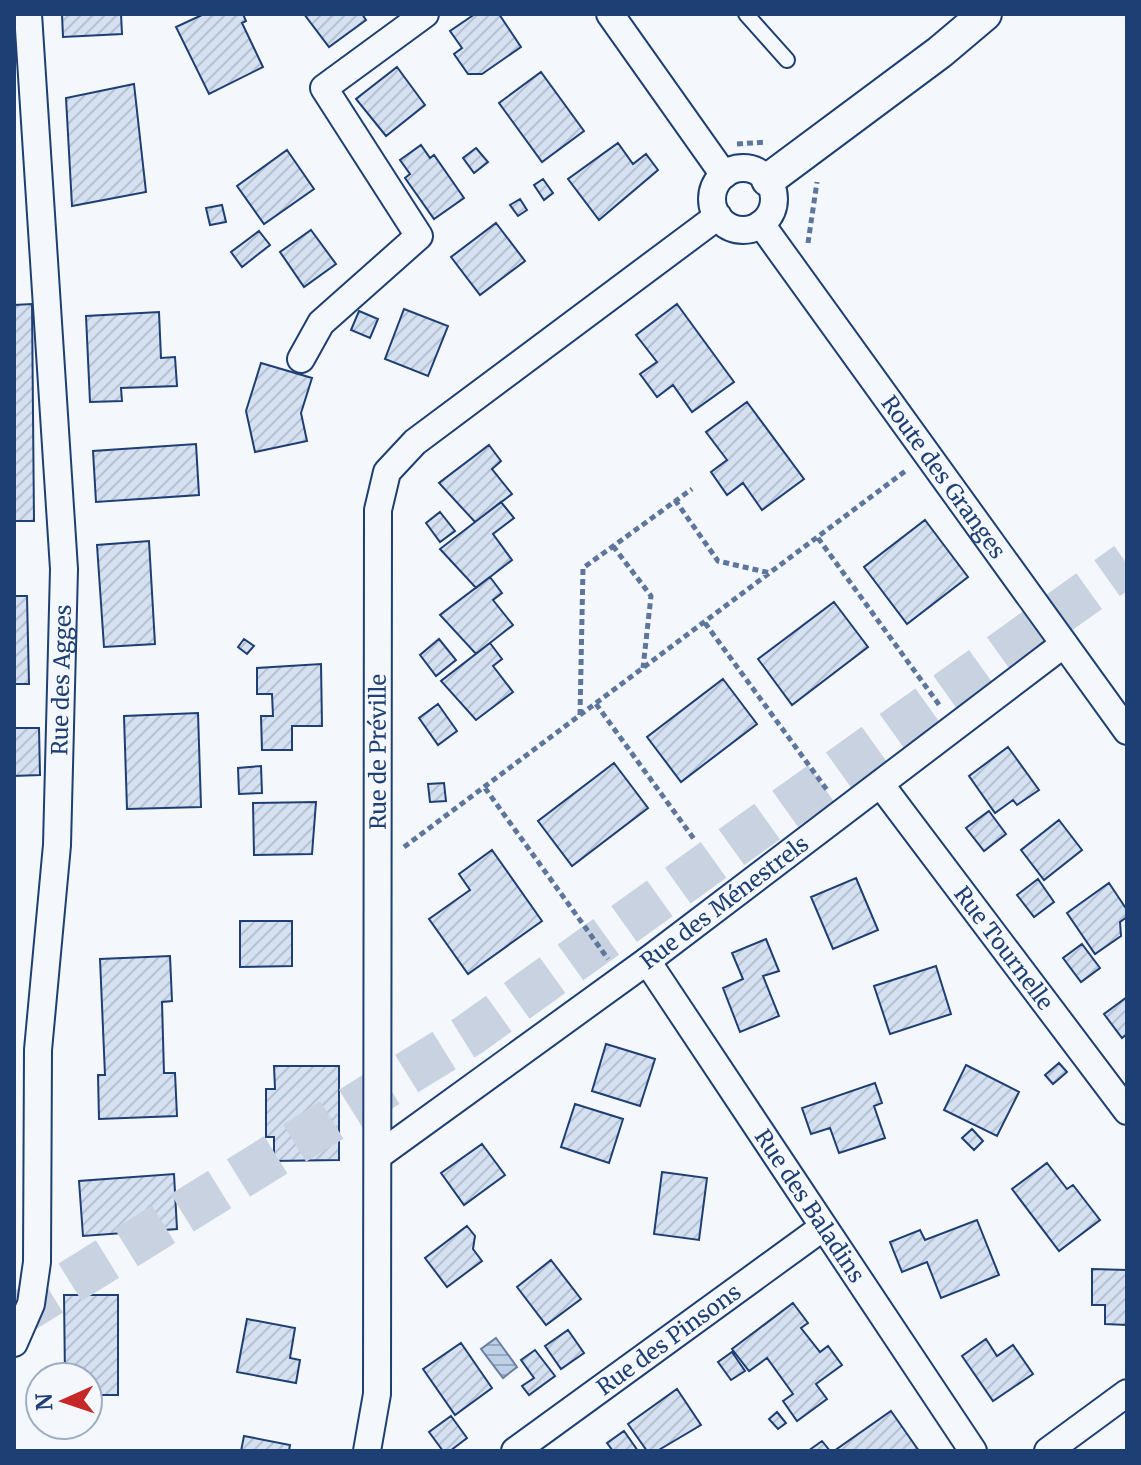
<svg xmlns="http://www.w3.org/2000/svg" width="1141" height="1465" font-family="Merriweather,serif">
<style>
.water{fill:url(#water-rules);stroke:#687fa3;stroke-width:2}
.building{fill:url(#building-hatch);stroke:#1d3f73;stroke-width:2}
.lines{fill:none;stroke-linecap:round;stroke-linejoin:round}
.trunk-tunnel{stroke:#c9d2e0;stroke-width:44;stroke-dasharray:44 22;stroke-linecap:butt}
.service-casing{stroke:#1d3f73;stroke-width:18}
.minor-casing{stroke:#1d3f73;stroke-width:30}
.tertiary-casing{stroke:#1d3f73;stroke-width:36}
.path{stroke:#5e769c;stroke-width:5;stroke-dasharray:6 4;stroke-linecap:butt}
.service{stroke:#f4f7fb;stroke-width:14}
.minor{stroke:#f4f7fb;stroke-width:26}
.tertiary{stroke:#f4f7fb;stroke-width:32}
.labels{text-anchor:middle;stroke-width:6;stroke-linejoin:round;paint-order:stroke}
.street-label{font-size:22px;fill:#1d3f73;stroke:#f4f7fb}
</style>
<defs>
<pattern id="water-rules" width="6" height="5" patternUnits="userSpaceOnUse" patternTransform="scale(2)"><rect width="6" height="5" fill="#bed0e5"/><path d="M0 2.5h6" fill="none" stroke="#9aaabe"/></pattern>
<pattern id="building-hatch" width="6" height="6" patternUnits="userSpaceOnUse" patternTransform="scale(2)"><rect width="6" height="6" fill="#d5e0f0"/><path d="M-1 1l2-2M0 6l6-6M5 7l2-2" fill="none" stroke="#b6c1d1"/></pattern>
</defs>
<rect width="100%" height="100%" fill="#f4f7fb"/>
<path class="water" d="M496,1338L517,1367L503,1378L481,1349Z"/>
<path class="building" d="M62,14H121L122,34L63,37Z
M204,14H243L246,21L242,23L263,67L209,94L176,27Z
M304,14H362L366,20L329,47Z
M475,14H499L521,47L482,74H468L454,54L462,48L450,31Z
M397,67L425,105L386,136L356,99Z
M541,72L584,131L542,162L499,103Z
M134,84L146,192L72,206L66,98Z
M618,143L633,164L646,154L658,170L599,220L568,179Z
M421,145L430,158L434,155L464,198L434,219L405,178L410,174L400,160Z
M476,148L488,162L474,173L463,158Z
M287,150L314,189L264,224L237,186Z
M543,179L553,193L544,200L534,185Z
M520,199L527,210L518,216L510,205Z
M222,205L226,222L210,225L206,208Z
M496,223L525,261L480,295L451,257Z
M311,230L336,264L304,287L280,252Z
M259,231L270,245L242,267L231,252Z
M32,304L34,521H14V305Z
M677,304L734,382L692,412L673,385L657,397L640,374L657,362L636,335Z
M404,309L448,326L428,376L385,359Z
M359,311L378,319L370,338L351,330Z
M159,312L161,358L175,357L177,386L121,388L122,401L90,402L86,316Z
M261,363L312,378L301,413L307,441L255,452L246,411Z
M747,402L804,479L762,510L743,483L727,495L711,472L727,460L706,432Z
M196,444L199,495L96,502L93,451Z
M489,445L501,461L492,469L512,494L475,522L439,483Z
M501,502L514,518L493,534L512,560L476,588L440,549Z
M440,512L455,531L440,542L426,523Z
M925,520L968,577L907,624L864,567Z
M149,541L155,644L104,647L97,545Z
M490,577L502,593L493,600L513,625L476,654L440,615Z
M14,596H27L29,684H14Z
M834,602L868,647L792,705L758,659Z
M244,639L254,646L247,654L238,647Z
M439,639L456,660L436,676L420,655Z
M490,643L502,659L493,666L513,692L476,720L441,681Z
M321,664L322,726H292V750H262L261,716H273L272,694H257V668Z
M723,679L757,724L681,782L647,737Z
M438,704L457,731L438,745L419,718Z
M198,713L201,807L127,809L124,716Z
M14,728H39L40,775L14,776Z
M1008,747L1039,790L1017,805L1013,800L995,813L969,776Z
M614,763L648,808L572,866L538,821Z
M261,766L262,793L239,794L238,768Z
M444,783L446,801L430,802L428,784Z
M316,802L312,854L254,855L253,803Z
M989,811L1006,834L984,851L966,828Z
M1059,820L1082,850L1044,880L1021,850Z
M492,850L542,921L468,974L429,919L470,890L459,874Z
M856,878L878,930L833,949L811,897Z
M1038,879L1054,902L1034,917L1017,895Z
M1109,883L1127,910V917L1120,922L1121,936L1095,954L1067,913Z
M240,921H292V966L240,967Z
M766,939L779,971L763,976L779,1016L740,1032L723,988L743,979L732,953Z
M1082,944L1100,968L1081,982L1063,958Z
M170,956L172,1001L162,1002L164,1073H175L177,1116L99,1119L98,1075H105L100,959Z
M936,966L951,1014L890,1034L874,986Z
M1127,997V1034L1122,1038L1104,1014Z
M606,1044L655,1059L640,1106L592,1091Z
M1059,1063L1067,1072L1053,1084L1045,1075Z
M966,1065L1019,1092L997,1136L944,1110Z
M274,1066H339V1160L274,1161V1137H266V1089H275Z
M875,1083L882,1103L874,1106L885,1138L839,1153L830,1128L811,1134L802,1108Z
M575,1104L623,1119L609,1163L561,1147Z
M972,1129L983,1141L974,1150L962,1138Z
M482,1144L505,1175L464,1205L441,1173Z
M1047,1163L1067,1189L1073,1185L1100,1220L1059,1251L1012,1189Z
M662,1172L707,1178L699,1240L654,1234Z
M174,1174L177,1229L83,1236L79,1181Z
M977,1220L999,1275L941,1298L927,1262L902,1272L890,1242L920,1230L925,1240Z
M467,1226L475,1236L473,1249L482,1261L447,1287L425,1258Z
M551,1260L581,1299L546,1325L517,1287Z
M1092,1269L1127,1270V1325L1105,1324V1305H1092Z
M64,1295H118V1395H88V1377H65Z
M793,1303L808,1323L801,1328L820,1352L828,1346L842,1365L816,1384L827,1399L797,1421L783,1401L793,1394L767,1358L749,1371L732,1349Z
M247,1319L295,1328L290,1358L300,1360L296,1383L237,1372Z
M568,1330L584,1353L561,1369L545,1346Z
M986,1339L997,1356L1013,1345L1033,1374L993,1401L962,1356Z
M461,1343L492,1388L455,1415L423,1369Z
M535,1350L555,1376L529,1395L522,1386L534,1378L521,1360Z
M732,1352L745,1371L731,1380L718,1362Z
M677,1389L701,1425L657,1451H647L628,1424Z
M891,1411L919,1451H834Z
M777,1412L786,1423L778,1429L769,1419Z
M451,1416L467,1438L450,1451H443L429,1432Z
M624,1431L638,1451H613L607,1443Z
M244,1436L290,1445L289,1451H241Z
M822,1441L830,1451H808Z"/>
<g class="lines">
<path class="trunk-tunnel" d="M14,1317L469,1035L1127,564"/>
<defs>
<path id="service" d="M746,14L787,60"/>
<g id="minor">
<path d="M610,14L724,175"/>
<circle cx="743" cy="199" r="31"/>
<path id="s1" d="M761,224L1127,731"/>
<path d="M301,359L321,323L419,236L324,88L425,14"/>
<path id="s2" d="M881,785L1127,1111"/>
<path id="s3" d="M647,961L973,1451"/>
<path id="s4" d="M379,1155L647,961L1064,644"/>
<path id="s5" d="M14,1343L31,1304L37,1262L38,1050L57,845L64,569L28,14"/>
<path id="s6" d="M367,1451L377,1394L378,510L387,472L415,442L718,216"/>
<path id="s7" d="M515,1451L822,1228"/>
<path d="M1048,1451L1127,1393"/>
</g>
<path id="tertiary" d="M768,180L940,52L985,14"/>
</defs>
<use href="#service" class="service-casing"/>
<use href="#minor" class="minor-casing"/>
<use href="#tertiary" class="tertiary-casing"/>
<path class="path" d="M737,144L767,142
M808,243L817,182
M675,500L718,561L770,573
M818,538L940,706
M613,546L651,596L643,668
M705,623L827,790
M596,704L694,839
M580,715L583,568L692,489
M485,788L608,959
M404,847L908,469"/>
<use href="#service" class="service"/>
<use href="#minor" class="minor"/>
<use href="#tertiary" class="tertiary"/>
</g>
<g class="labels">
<g class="street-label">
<text dy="8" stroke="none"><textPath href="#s1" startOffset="312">Route des Granges</textPath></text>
<text dy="8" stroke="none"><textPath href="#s5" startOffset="668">Rue des Agges</textPath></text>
<text dy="8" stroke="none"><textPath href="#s6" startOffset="700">Rue de Préville</textPath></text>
<text dy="8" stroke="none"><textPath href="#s4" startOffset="428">Rue des Ménestrels</textPath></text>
<text dy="8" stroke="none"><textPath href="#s2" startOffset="204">Rue Tournelle</textPath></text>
<text dy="8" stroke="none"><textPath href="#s3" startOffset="294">Rue des Baladins</textPath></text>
<text dy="8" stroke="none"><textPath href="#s7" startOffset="190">Rue des Pinsons</textPath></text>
</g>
</g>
<rect width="1141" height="1465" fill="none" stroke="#1d3f73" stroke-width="32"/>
<g transform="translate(64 1401) rotate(267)"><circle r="38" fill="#f4f7fb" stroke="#9eadc5" stroke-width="2"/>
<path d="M0-6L14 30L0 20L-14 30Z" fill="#c62828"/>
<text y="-12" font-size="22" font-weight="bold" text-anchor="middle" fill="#1d3f73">N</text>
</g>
</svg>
